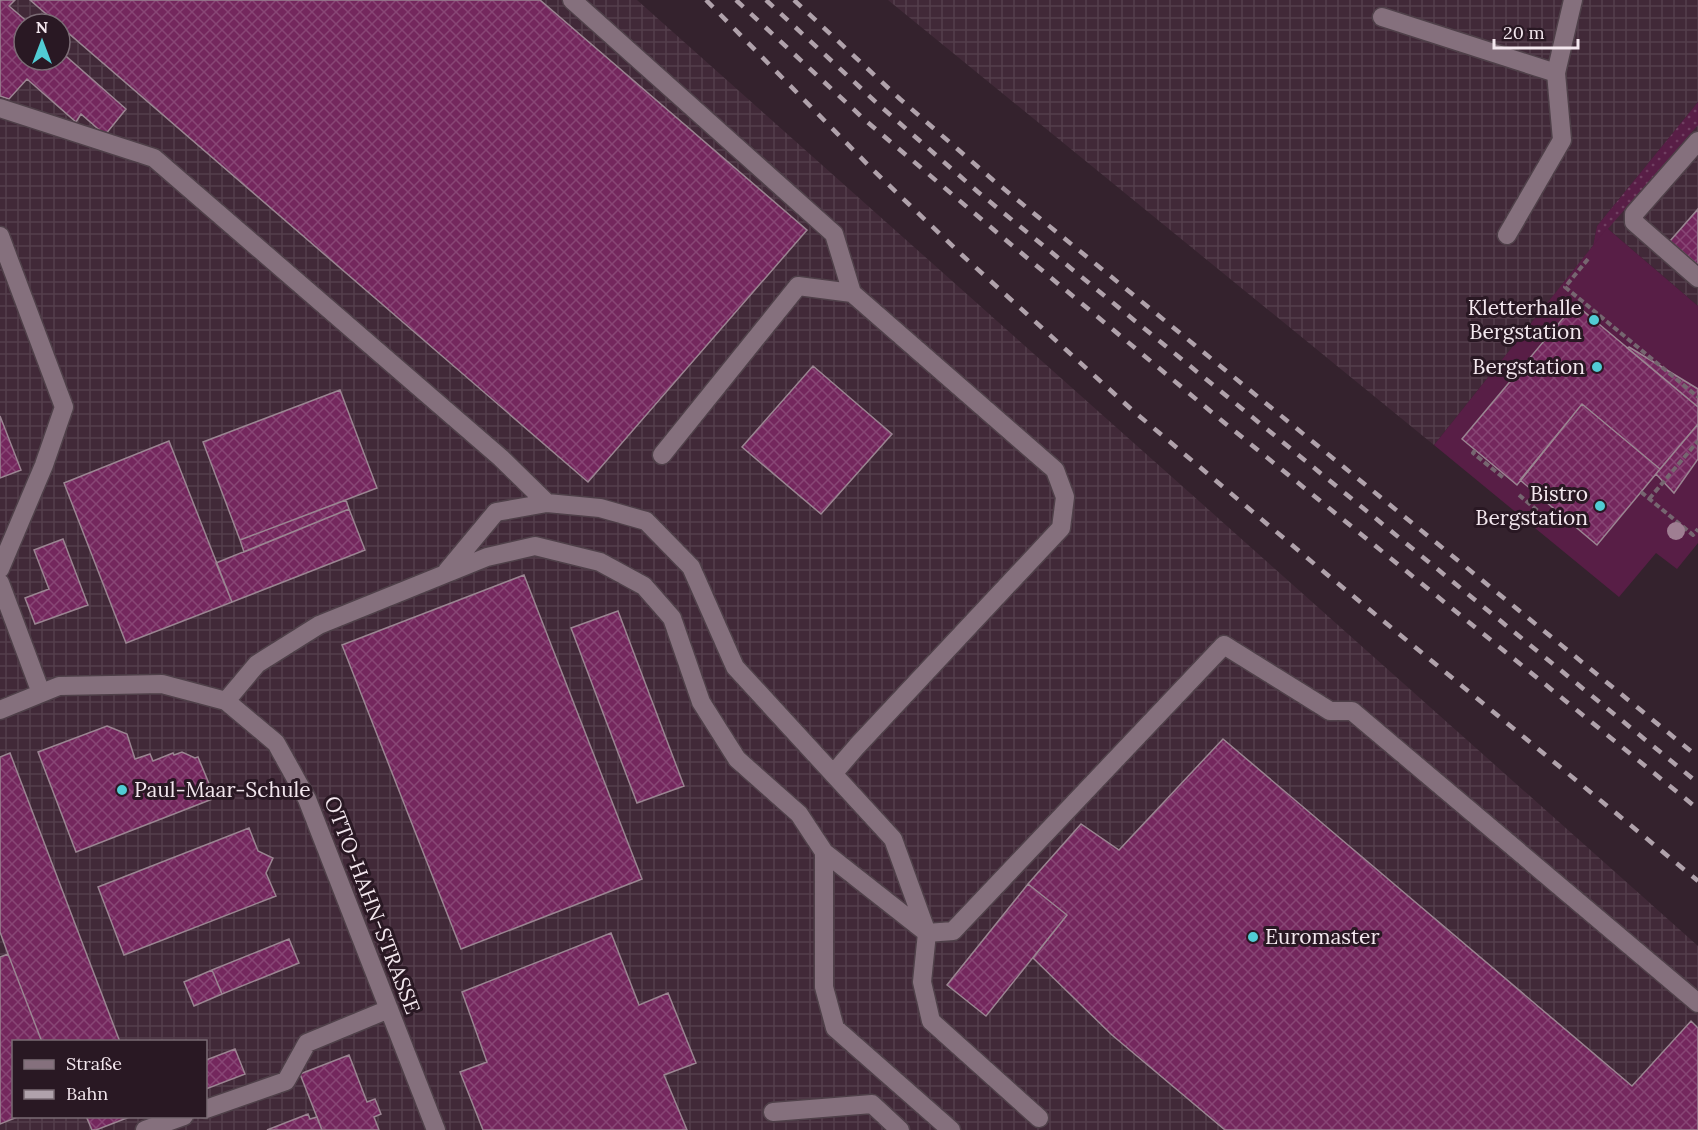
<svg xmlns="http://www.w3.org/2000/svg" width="1698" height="1130" font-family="Lora,serif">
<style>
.industrial{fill:url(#industrial-grid);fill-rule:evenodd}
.grass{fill:url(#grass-dots)}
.pitch{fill:#581e46}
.building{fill:url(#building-cross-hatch);stroke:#9b8592;stroke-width:1.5}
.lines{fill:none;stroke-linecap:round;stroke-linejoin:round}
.minor-casing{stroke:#4f4049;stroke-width:21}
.path{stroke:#766670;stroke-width:4;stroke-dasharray:6 3;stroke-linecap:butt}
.minor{stroke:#85707d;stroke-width:18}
.rail{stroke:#b0a2ab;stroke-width:4.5;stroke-dasharray:10 10;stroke-linecap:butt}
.tree{fill:#9f7e92}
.poi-dot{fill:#51ccd4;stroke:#291823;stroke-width:2}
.labels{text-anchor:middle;stroke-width:6;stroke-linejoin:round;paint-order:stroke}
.poi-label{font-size:21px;fill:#f3e7ee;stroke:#291823;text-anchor:end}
.street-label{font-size:21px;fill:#f3e7ee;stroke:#291823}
</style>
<defs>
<pattern id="industrial-grid" width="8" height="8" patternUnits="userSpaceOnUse" patternTransform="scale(1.5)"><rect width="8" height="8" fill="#412938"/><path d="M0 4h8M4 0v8" fill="none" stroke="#543e4b"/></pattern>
<pattern id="grass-dots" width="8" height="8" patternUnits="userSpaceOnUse" patternTransform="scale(1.5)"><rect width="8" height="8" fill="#581e46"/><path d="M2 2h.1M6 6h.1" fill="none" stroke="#703f61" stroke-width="1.8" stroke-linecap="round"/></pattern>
<pattern id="building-cross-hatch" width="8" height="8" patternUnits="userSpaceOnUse" patternTransform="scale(1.5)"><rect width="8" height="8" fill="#74275d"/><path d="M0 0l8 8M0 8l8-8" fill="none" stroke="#884675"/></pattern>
</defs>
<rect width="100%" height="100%" fill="#34222d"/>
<path class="industrial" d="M0,0H637L1698,946V1130H0ZM24,24H60V60H24ZM14,1042H206V1116H14Z
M888,0H1698V102L1597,226L1593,246L1434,445Z
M1698,124V306L1607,228Z"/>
<path class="grass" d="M1698,102V125L1593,246L1597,226Z"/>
<path class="pitch" d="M1607,228L1698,306V543L1677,569L1656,553L1619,597L1434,445Z"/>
<path class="building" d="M0,0H15L9,6L30,24H24V60H60V51L126,109L105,135L81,114L76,122L27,79L9,99L0,96Z
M30,0H540L807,230L588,482Z
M1698,209V265L1670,241Z
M1575,304L1698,407V424L1660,469L1582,404L1517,485L1462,439Z
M1629,347L1698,389V407L1627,348Z
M813,366L892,434L821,514L742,447Z
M340,390L377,488L240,540L203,442Z
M1582,404L1660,469L1597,545L1520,480Z
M0,416L21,470L0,478Z
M1698,424V459L1674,493L1656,474Z
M169,441L232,602L126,643L64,483Z
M346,500L349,509L244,552L240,540Z
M349,509L365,550L232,602L216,563Z
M63,539L88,605L35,624L25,598L49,589L34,550Z
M524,575L642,879L461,949L342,645Z
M618,611L684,786L637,803L571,628Z
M107,726L127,734L135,759L150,754L153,761L173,753L174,755L182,752L195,758L198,757L215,798L76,852L38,752Z
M1223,739L1632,1086L1691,1021L1698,1028V1130H1225L1112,1035L1033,958L1067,915L1028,884L1081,824L1119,850Z
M10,753L120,1042H42L8,954L0,932V757Z
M249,828L258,851L273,858L266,873L276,896L124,955L98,887Z
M1028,884L1067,915L986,1016L947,985Z
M611,933L639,1005L668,993L696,1063L664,1075L687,1130H483L460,1072L487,1062L462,992Z
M289,939L299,963L222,994L212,970Z
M8,954L42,1042H14V1116H20L0,1124V957Z
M212,970L222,994L194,1006L184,982Z
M235,1049L245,1074L206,1089V1060Z
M349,1055L367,1102L375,1099L381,1114L374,1117L379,1130H322L300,1074Z
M308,1114L310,1119L317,1117L322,1130H267Z
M86,1116H132L96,1130H92Z"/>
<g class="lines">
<defs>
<path id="minor" d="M572,0L834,234L852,293L1055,470L1065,497L1061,528L857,746L833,774
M1382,17L1556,73L1573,0
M0,108L154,158L501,458L547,503
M1698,141L1634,214V222L1698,278
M1507,235L1562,140L1556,73
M0,236L64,407L44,465L0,569
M662,455L798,286L852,293
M447,571L496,512L547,503L600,508L646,521L691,567L735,667L893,839L927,933L922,982L931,1021L1039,1118
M0,583L41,693
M226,701L257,664L319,625L487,557L535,546L600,562L644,586L672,618L701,702L737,759L799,814L824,852V987L835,1028L951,1130
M0,710L59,686L162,684L226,701L276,743L307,799L436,1130
M824,852L927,933L953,931L1224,645L1330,711H1352L1698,1003
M206,1109L286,1081L307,1043L389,1009
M773,1112L872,1104L900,1130
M145,1130L184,1116"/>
</defs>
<use href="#minor" class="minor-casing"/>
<path class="path" d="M1588,259L1565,287L1698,397
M1475,450L1473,453L1505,479
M1641,492L1693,535L1698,529
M1519,495L1551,522L1559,513
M1649,499L1698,441"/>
<use href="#minor" class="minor"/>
<path class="rail" d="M706,0L872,169L962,255L1131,409L1318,567L1698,881
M736,0L865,120L1001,236L1221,420L1698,809
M766,0L879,105L978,192L1698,783
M794,0L900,99L993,180L1698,757"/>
</g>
<circle class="tree" cx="1676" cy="531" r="9"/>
<g class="poi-dot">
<circle cx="1594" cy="320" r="6"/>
<circle cx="1597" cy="367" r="6"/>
<circle cx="1600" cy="506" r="6"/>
<circle cx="122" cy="790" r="6"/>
<circle cx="1253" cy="937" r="6"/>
</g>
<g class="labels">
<g class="poi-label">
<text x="1582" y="315">Kletterhalle<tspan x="1582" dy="24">Bergstation</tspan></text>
<text x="1585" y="374">Bergstation</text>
<text x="1588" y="501">Bistro<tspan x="1588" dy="24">Bergstation</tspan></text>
<text x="134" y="797" text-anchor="start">Paul-Maar-Schule</text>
<text x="1265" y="944" text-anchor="start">Euromaster</text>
</g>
<g class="street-label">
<text transform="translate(372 905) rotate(69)" y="7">OTTO-HAHN-STRASSE</text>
</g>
</g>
<rect x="12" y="1040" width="195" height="78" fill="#291823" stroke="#7a6b74" stroke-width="1.5"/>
<rect x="24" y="1060" width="30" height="9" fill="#85707d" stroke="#7a6b74" stroke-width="1.5"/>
<text x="66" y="1070" font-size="18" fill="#f3e7ee">Straße</text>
<rect x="24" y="1090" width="30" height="9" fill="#b0a2ab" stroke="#7a6b74" stroke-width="1.5"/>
<text x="66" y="1100" font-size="18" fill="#f3e7ee">Bahn</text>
<g transform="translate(42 42)"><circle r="28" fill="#291823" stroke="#7a6b74" stroke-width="1.5"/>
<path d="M0-4.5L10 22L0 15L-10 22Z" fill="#51ccd4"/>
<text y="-9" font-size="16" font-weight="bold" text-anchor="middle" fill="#f3e7ee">N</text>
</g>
<path d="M1494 39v9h84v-9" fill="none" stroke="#f3e7ee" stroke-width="3"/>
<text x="1503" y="39" font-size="18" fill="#f3e7ee" stroke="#291823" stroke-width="4.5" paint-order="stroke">20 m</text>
</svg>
